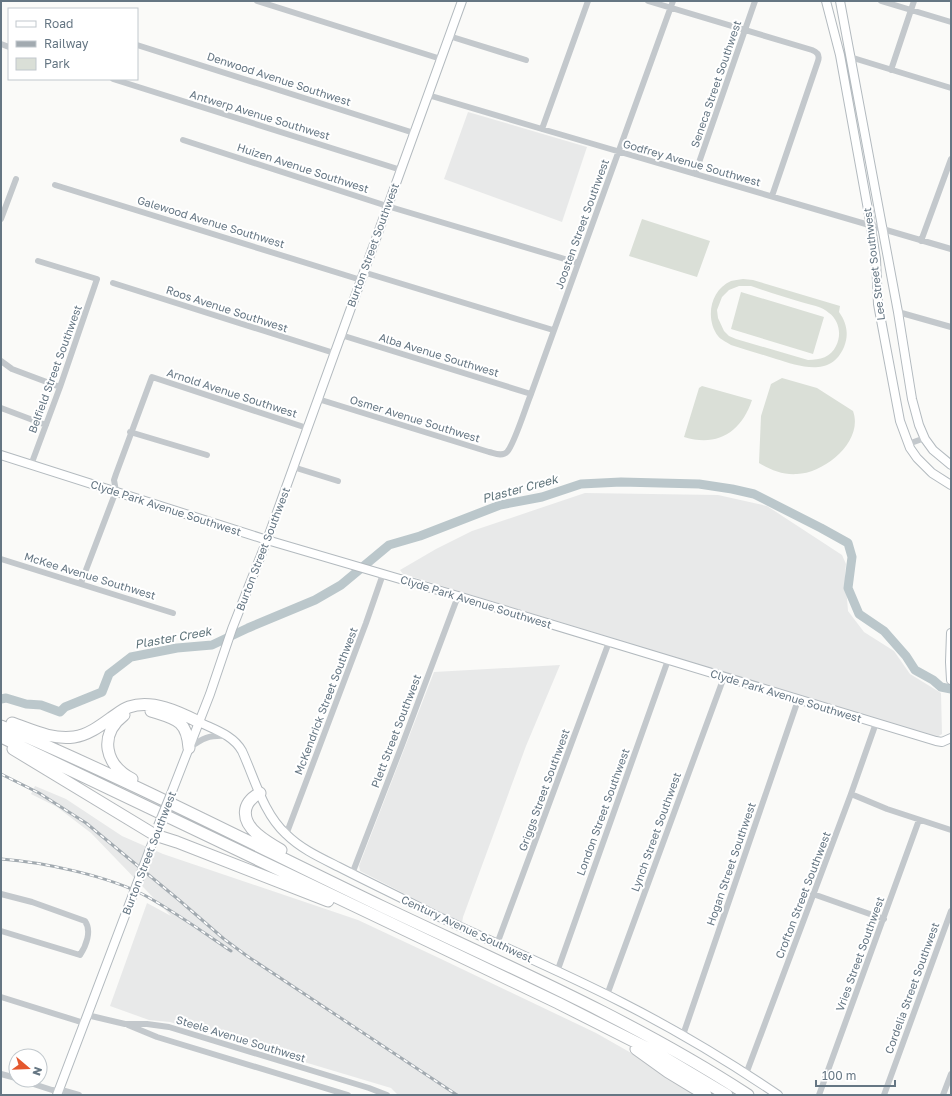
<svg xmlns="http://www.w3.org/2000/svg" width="952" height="1096" font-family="'Golos Text',sans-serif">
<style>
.built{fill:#e8e9e9}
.green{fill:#dadfd7;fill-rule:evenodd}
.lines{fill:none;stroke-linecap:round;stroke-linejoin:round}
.river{stroke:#bbc7cb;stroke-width:9}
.secondary-casing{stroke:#b3babf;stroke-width:10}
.highway-casing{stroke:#b4b9bd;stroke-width:13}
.street{stroke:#c3c8cc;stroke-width:6}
.secondary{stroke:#fff;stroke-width:8}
.highway{stroke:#fff;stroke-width:11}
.rail-casing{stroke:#a2aab0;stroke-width:3}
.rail{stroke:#fff;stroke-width:1.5;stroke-dasharray:4.5;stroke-linecap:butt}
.secondary-bridge-casing{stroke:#b3babf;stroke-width:10;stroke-linecap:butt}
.secondary-bridge{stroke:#fff;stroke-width:8}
.labels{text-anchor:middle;stroke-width:4;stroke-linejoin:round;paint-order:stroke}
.street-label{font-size:11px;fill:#657683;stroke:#fff}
.water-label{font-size:12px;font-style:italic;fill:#60757c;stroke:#fff}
</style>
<rect width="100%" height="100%" fill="#fafaf8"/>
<path class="built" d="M468,112L587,147L562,222L444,179Z
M585,493L718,495L767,506L842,555L846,564L845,574L848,611L864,632L894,651L910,674L941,693L942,734L937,737L810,699L403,574L400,570L436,549L472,531Z
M560,665L526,746L463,917L462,923L360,871L359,866L434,672Z
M35,786L66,799L122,836L163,854L358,920L439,958L596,1033L633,1054L669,1079L695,1095H398L391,1088L170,1022L149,1020L110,1006L147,903L171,916L91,833L57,807L31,794Z"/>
<path class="green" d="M642,219L710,241L697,277L629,256Z
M743,279L753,280L840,306L839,312C847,323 849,335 844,347C831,378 799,366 776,359C761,354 746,350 731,345C727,342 721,340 718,336C705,319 710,290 731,281C734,280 739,280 743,279ZM739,286H751C768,292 784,297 801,302C810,305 822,306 829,313C839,320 842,335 836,346C831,357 820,360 808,360L736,339L729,336L724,331L718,318L717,310L722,297L729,290Z
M741,292L824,317L813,354L731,329Z
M782,378L817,388L853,411C864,441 825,473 797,474C783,475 771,470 759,463L761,416L771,384Z
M702,386L752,400C741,433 717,447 684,437L699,388Z"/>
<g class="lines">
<path class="river" d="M1,699L6,698L26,704L41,705L60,712L65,707L102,692L109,674L131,657L177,648L212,645L248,628L315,600L341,585L389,545L420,536L500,505L542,497L581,484L621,482L699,484L732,489L754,494L821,528L848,543L852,557L848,588L859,614L884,631L906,656L915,670L933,680L941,687L951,689"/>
<defs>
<path id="secondary" d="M826,1L840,55L869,215L876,259L878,304L900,421L910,448L917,458L932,473L951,485
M840,1L898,312L912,399L919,425L925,439L933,450L951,465
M1,455L267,540L458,596L936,741L942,742L951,738
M951,633L950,662L951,680
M199,722C215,730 233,735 242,751C255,779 263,813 286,834C301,849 321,858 339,867C370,883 402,898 433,914C496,944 561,971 623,1003C676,1030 728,1061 778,1095
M171,794L210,694L232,629L267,540L462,1
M150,849L157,831
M57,1095L132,897"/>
<path id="highway" d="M151,711C176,719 187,720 189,748
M124,715C98,735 105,765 132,779
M12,723C32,730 52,740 74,737C88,735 100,726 111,718C117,714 123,709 129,707C152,699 179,712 199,722
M1,726C131,781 256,846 383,907C507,966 633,1020 748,1095
M1,737L558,1003L655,1052L727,1095
M13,749L155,835L177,842L328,901
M260,793C241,803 241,820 257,834C264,840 272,845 281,850
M636,1049L668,1072L706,1095"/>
</defs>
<use href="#secondary" class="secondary-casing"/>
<use href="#highway" class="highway-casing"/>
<path class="street" d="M257,1L441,59
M648,1L812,50C817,52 820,55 818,61L772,196
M881,1L951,22
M449,36L526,60
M1,44L9,47
M137,45L414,133
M850,57L951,88
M891,70L914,1
M113,79L401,170
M428,95L542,129L951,249
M542,129L588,1
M183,140L387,206L578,263
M695,174L755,1
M55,185L361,280
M1,219L16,179
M921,241L951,159
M363,272L553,330
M113,283L334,353
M898,312L951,327
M341,335L531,394
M1,361L12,369L60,387
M318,399L489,452C494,453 502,457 507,452C514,445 526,406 531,394L673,1
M1,408L46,425
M130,432L207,455
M908,444L925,438
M31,465L60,387L97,279L38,261
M293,467L338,481
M1,559L173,613
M81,583L116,491L114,480L116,474L152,377L307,428
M189,748C203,738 209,735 226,736
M851,794L887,809L951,830
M286,835L366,623L383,574
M352,874L402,745L458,596
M1,894L32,902L85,921C92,931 86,946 80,955L1,931
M813,894L884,919
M497,944L609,642
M557,972L668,660
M607,995L724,677
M1,997L84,1023
M87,1015L125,1024H147L169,1027L369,1088L387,1095
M128,1025L157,1037L348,1095
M683,1035L798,700
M1,1074L16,1078
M746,1074L851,794L876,723
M21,1080L52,1090L65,1091L79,1095
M819,1095L919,820
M884,1095L951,911
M943,1095L951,1074"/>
<use href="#secondary" class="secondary"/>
<use href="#highway" class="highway"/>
<defs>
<path id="rail" d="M1,774L39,793L86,823L179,900L224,939L247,956L457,1095
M1,859C43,862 109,876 146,896C175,912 203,932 231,951"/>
</defs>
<use href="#rail" class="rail-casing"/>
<use href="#rail" class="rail"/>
<defs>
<path id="secondary-bridge" d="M158,826L171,794
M132,897L150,849"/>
</defs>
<use href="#secondary-bridge" class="secondary-bridge-casing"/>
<use href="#secondary-bridge" class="secondary-bridge"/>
</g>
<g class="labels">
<g class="street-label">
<text transform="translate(279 79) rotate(18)" y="4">Denwood Avenue Southwest</text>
<text transform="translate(716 84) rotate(-71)" y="4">Seneca Street Southwest</text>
<text transform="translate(260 115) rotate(17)" y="4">Antwerp Avenue Southwest</text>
<text transform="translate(692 163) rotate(16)" y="4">Godfrey Avenue Southwest</text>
<text transform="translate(303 168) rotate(18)" y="4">Huizen Avenue Southwest</text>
<text transform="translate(211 222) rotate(17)" y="4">Galewood Avenue Southwest</text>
<text transform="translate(582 224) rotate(-70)" y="4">Joosten Street Southwest</text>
<text transform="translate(373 245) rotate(-70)" y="4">Burton Street Southwest</text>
<text transform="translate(874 264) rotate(-97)" y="4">Lee Street Southwest</text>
<text transform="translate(227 309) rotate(18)" y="4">Roos Avenue Southwest</text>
<text transform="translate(439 355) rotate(17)" y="4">Alba Avenue Southwest</text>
<text transform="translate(55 369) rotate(-70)" y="4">Belfield Street Southwest</text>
<text transform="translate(232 393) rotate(18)" y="4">Arnold Avenue Southwest</text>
<text transform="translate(415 419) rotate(17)" y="4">Osmer Avenue Southwest</text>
<text transform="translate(166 508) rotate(18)" y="4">Clyde Park Avenue Southwest</text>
<text transform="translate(263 549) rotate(-69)" y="4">Burton Street Southwest</text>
<text transform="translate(90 576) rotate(17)" y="4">McKee Avenue Southwest</text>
<text transform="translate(476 602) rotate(17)" y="4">Clyde Park Avenue Southwest</text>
<text transform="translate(786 696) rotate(17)" y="4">Clyde Park Avenue Southwest</text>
<text transform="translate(326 701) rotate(-69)" y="4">McKendrick Street Southwest</text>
<text transform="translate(396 731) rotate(-69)" y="4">Plett Street Southwest</text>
<text transform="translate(544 790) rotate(-70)" y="4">Griggs Street Southwest</text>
<text transform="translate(603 812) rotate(-70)" y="4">London Street Southwest</text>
<text transform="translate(656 832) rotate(-70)" y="4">Lynch Street Southwest</text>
<text transform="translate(149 853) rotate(-69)" y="4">Burton Street Southwest</text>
<text transform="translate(731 864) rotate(-71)" y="4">Hogan Street Southwest</text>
<text transform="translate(803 895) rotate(-69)" y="4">Crofton Street Southwest</text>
<text transform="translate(467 929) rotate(25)" y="4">Century Avenue Southwest</text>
<text transform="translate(860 954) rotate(-70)" y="4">Vries Street Southwest</text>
<text transform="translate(912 988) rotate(-70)" y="4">Cordelia Street Southwest</text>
<text transform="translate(241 1039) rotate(17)" y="4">Steele Avenue Southwest</text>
</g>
<g class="water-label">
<text transform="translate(520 489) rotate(-15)" y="4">Plaster Creek</text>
<text transform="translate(173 638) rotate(-10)" y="4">Plaster Creek</text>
</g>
</g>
<rect width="952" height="1096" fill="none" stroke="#657683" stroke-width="4"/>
<rect x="8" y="8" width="130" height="72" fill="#ffffff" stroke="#c1c8cd"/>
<rect x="16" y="21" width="20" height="6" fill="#ffffff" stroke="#c1c8cd"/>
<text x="44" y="28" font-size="12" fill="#657683">Road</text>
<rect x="16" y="41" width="20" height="6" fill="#a2aab0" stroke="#c1c8cd"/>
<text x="44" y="48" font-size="12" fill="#657683">Railway</text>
<rect x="16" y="58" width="20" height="12" fill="#dadfd7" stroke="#c1c8cd"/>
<text x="44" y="68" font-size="12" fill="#657683">Park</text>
<g transform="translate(28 1068) rotate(109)"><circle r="19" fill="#ffffff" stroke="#c1c8cd"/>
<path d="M0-3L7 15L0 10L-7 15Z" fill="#e4572e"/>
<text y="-6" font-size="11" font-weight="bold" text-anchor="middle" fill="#657683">N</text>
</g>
<path d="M816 1080v6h79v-6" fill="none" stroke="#657683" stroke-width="2"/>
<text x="822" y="1080" font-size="12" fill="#657683" stroke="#ffffff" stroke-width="3" paint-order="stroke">100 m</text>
</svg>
